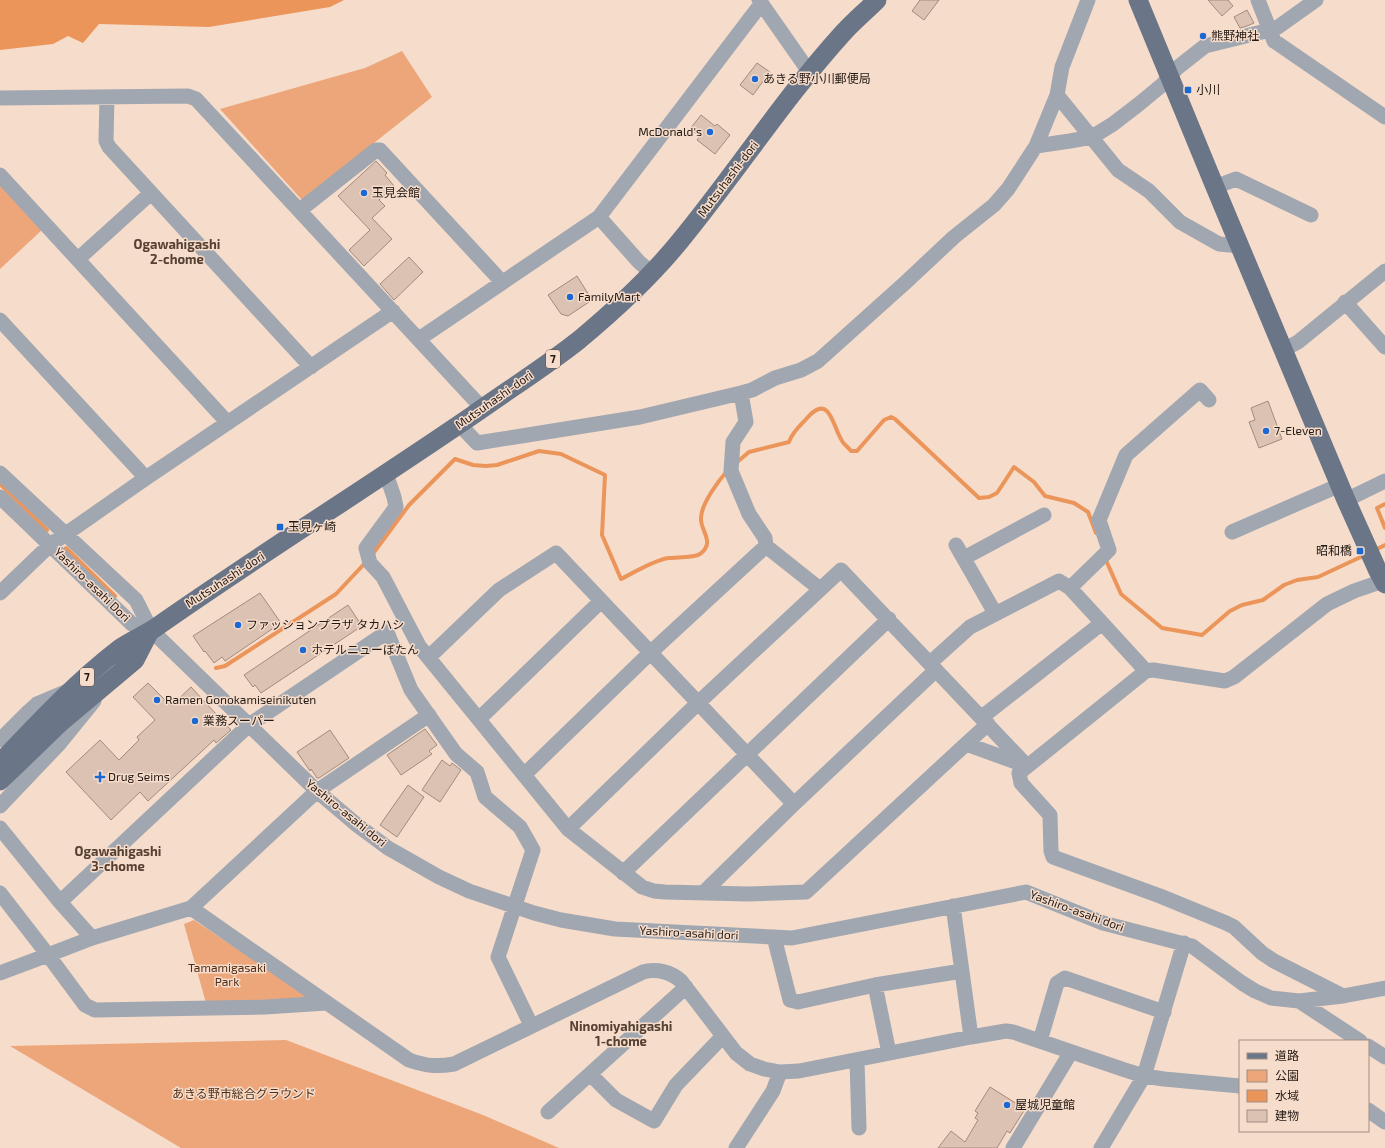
<svg xmlns="http://www.w3.org/2000/svg" width="1385" height="1148" font-family="'Exo 2','Noto Sans JP',sans-serif">
<style>
.green{fill:#eda679}
.water{fill:#ec955a}
.lines{fill:none;stroke-linecap:round;stroke-linejoin:round}
.stream{stroke:#ec955a;stroke-width:4}
.building{fill:#dcc2b2;stroke:#a38b7b}
.minor{stroke:#a0a7b1;stroke-width:15}
.major{stroke:#6a7688;stroke-width:19}
.poi-dot{fill:#1b68d2;stroke:#f6dccb;stroke-width:1.5}
.labels{text-anchor:middle;stroke-width:3;stroke-linejoin:round;paint-order:stroke}
.shield{fill:#f6dccb;stroke:#62534a;stroke-width:1}
.shield-label{font-size:11px;font-weight:bold;fill:#221812}
.poi-label{font-size:12px;fill:#221812;stroke:#f6dccb;text-anchor:start}
.street-label{font-size:12px;fill:#221812;stroke:#f6dccb}
.park-label{font-size:12px;fill:#502d15;stroke:#f6dccb}
.neighbourhood-label{font-size:13px;font-weight:bold;fill:#554032;stroke:#f6dccb}
</style>
<rect width="100%" height="100%" fill="#f6dccb"/>
<path class="green" d="M402,51L432,97L302,200L220,109L365,68Z
M0,183L43,229L0,269Z
M194,920L307,996L305,1003H206L184,924Z
M286,1040L483,1115L559,1148H181L10,1046Z"/>
<path class="water" d="M0,0H344L330,7L209,27L99,24L83,43L68,36L53,44L0,50Z"/>
<g class="lines">
<path class="stream" d="M736,463L749,452L789,442C792,432 801,425 808,417C830,393 833,427 841,439C843,444 848,447 851,451H857L884,420L891,417L895,419L979,498L989,497L997,493L1014,467L1034,482L1045,496L1074,503L1088,512L1096,533
M0,484L47,530
M1385,504L1377,508L1385,528
M66,548L115,596
M1375,550L1385,545
M372,555L409,505L455,459L473,465L486,466L497,465L539,451L561,454L605,475L602,535L621,579C635,572 654,560 669,558C677,557 694,558 700,554C716,542 700,531 701,518C701,504 719,480 728,470
M1105,558L1121,594L1162,628L1202,635L1230,611L1242,605L1263,600L1284,585L1297,580L1318,577L1365,555
M216,668L225,666L336,594L366,562"/>
</g>
<path class="building" d="M920,0H939L924,20L912,11Z
M1208,0H1228L1233,6L1222,16Z
M1247,10L1254,23L1247,26L1240,28L1234,17Z
M757,63L770,72L753,95L740,85Z
M701,115L715,126L717,124L730,135L715,154L697,140L700,136L690,129Z
M376,161L387,173L385,175L394,186L379,200L385,206L372,218L392,239L364,266L349,250L370,230L338,196Z
M409,257L423,272L394,300L380,284Z
M577,276L592,300L568,316L561,314L548,295Z
M1268,401L1282,439L1259,448L1249,422L1255,420L1251,408Z
M260,593L281,623L225,661L222,657L214,663L205,651L204,652L193,636Z
M348,605L362,626L261,693L255,685L253,687L244,675Z
M148,683L171,706L191,687L231,730L216,743L214,740L148,801L140,792L111,820L66,772L100,740L119,760L139,740L137,737L155,720L133,697Z
M425,729L437,745L429,751L432,754L401,775L387,755Z
M330,730L349,758L319,778H317L311,769L310,771L297,752Z
M442,760L450,766L452,763L461,770L440,802L422,790Z
M408,785L424,797L397,837L380,825Z
M990,1087L1025,1109L1010,1133L1007,1131L997,1148H938L951,1131L965,1142L978,1120L975,1118L978,1113L975,1111Z"/>
<g class="lines">
<path class="minor" d="M759,0L810,73
M1258,0L1274,41L1385,117
M1057,95L1118,170L1149,191L1180,222L1219,244L1240,246
M107,97L106,141L109,147L311,367
M0,98L188,96L196,99L482,408
M1036,146L1070,141L1092,137L1113,124L1139,104L1162,85L1177,68L1205,46L1270,30L1278,27L1316,0
M0,175L228,423
M1215,187L1236,179L1311,215
M300,210L376,150H380L502,282
M599,217L639,262L652,273
M78,259L151,193
M1345,302L1385,347
M0,320L146,478
M419,339L599,217L761,4
M1283,350L1298,342L1385,271
M741,393L746,422L733,442L731,471L749,514L765,538L766,546
M459,424L477,443L640,417L741,393L752,390L775,378L801,370L818,361L906,282L954,237L994,205L1008,189L1036,146L1057,95L1062,67L1088,0
M0,473L136,600L151,630L317,791L357,825L388,848L439,877L469,891L534,913L561,920L615,929L792,938L1026,892L1103,923L1192,946L1242,983L1255,991L1271,998L1299,1001L1343,996L1385,988
M386,474L394,497L396,507L366,548L370,563L383,577L419,646L568,829L642,887L654,891L665,892L748,894L806,892L966,744L1027,766
M0,497L132,624L151,630
M1346,500L1385,481
M1232,532L1340,485
M956,545L995,613
M964,558L1044,515
M1070,588L1109,550L1099,520L1126,455L1200,390L1209,400
M0,593L50,545L146,478L393,311
M429,657L499,590L556,553L794,804
M930,663L970,627L1059,581L1070,588L1146,671
M982,717L1102,623
M479,719L601,601
M0,740L27,713L37,704L68,691
M966,744L988,724
M524,775L650,653L766,546L820,589
M0,806L59,744L94,701
M0,828L60,902L249,725L387,632L411,690L456,754L477,772L485,797L520,827L533,850L498,957L531,1025
M568,829L698,703L841,570L1025,764
M623,873L889,619
M704,892L794,804L936,670
M0,893L48,955L92,938L191,908L409,1060C426,1066 436,1067 454,1064L643,972C656,968 671,972 681,981L736,1053L750,1064L764,1069L780,1072L799,1071L971,1037L1006,1031L1013,1032L1125,1070L1144,1076L1164,1079L1240,1086
M60,902L92,938
M953,906L971,1037
M191,908L317,791L429,715
M774,937L790,1000L798,1002L875,985L962,971
M0,973L48,955L85,1005L95,1010L265,1007L327,1003
M875,985L889,1053
M1343,996L1274,961L1262,953L1234,927L1226,923L1160,896L1053,857L1051,851L1050,815L1021,783L1019,773L1146,671L1153,670L1225,681L1234,677L1327,604L1354,591L1383,581
M1299,1001L1360,1041
M1040,1041L1057,983L1065,978L1164,1012
M1368,1046L1385,1057
M857,1060L859,1128
M590,1074L616,1100L654,1121L676,1085L723,1036
M1368,1110L1385,1122
M548,1112L686,987
M736,1148L773,1091L780,1072
M1013,1148L1071,1052
M1101,1148L1144,1076L1184,943"/>
<path class="major" d="M1138,0L1215,187L1346,500L1378,571L1385,584
M0,763C38,723 76,682 119,649C130,641 143,636 155,628C259,555 368,487 473,415C508,390 545,367 579,340C615,310 650,278 680,241C736,173 784,98 843,33C854,21 866,11 877,0
M0,781L60,723L135,660L150,631"/>
</g>
<g class="poi-dot">
<circle cx="1203" cy="36" r="4"/>
<circle cx="755" cy="79" r="4"/>
<rect x="1184" y="86" width="8" height="8" rx="2"/>
<circle cx="710" cy="132" r="4"/>
<circle cx="364" cy="193" r="4"/>
<circle cx="570" cy="297" r="4"/>
<circle cx="1266" cy="431" r="4"/>
<rect x="276" y="523" width="8" height="8" rx="2"/>
<rect x="1356" y="547" width="8" height="8" rx="2"/>
<circle cx="238" cy="625" r="4"/>
<circle cx="303" cy="650" r="4"/>
<circle cx="157" cy="700" r="4"/>
<circle cx="195" cy="721" r="4"/>
<path d="M98 771h4v4h4v4h-4v4h-4v-4h-4v-4h4z"/>
<circle cx="1007" cy="1105" r="4"/>
</g>
<g class="labels">
<g class="shield">
<rect x="546" y="350" width="14" height="18" rx="3"/>
<rect x="80" y="668" width="14" height="18" rx="3"/>
</g>
<g class="shield-label">
<text x="553" y="363">7</text>
<text x="87" y="681">7</text>
</g>
<g class="poi-label">
<text x="1211" y="40">熊野神社</text>
<text x="763" y="83">あきる野小川郵便局</text>
<text x="1196" y="94">小川</text>
<text x="702" y="136" text-anchor="end">McDonald's</text>
<text x="372" y="197">玉見会館</text>
<text x="578" y="301">FamilyMart</text>
<text x="1274" y="435">7-Eleven</text>
<text x="288" y="531">玉見ヶ崎</text>
<text x="1352" y="555" text-anchor="end">昭和橋</text>
<text x="246" y="629">ファッションプラザ タカハシ</text>
<text x="311" y="654">ホテルニューぼたん</text>
<text x="165" y="704">Ramen Gonokamiseinikuten</text>
<text x="203" y="725">業務スーパー</text>
<text x="108" y="781">Drug Seims</text>
<text x="1015" y="1109">屋城児童館</text>
</g>
<g class="street-label">
<text transform="translate(728 179) rotate(-53)" y="4">Mutsuhashi-dori</text>
<text transform="translate(494 400) rotate(-35)" y="4">Mutsuhashi-dori</text>
<text transform="translate(225 580) rotate(-33)" y="4">Mutsuhashi-dori</text>
<text transform="translate(92 585) rotate(44)" y="4">Yashiro-asahi Dori</text>
<text transform="translate(346 813) rotate(39)" y="4">Yashiro-asahi dori</text>
<text transform="translate(1077 911) rotate(20)" y="4">Yashiro-asahi dori</text>
<text transform="translate(689 933) rotate(3)" y="4">Yashiro-asahi dori</text>
</g>
<g class="park-label">
<text x="227" y="972">Tamamigasaki<tspan x="227" dy="14">Park</tspan></text>
<text x="244" y="1098">あきる野市総合グラウンド</text>
</g>
<g class="neighbourhood-label">
<text x="177" y="249">Ogawahigashi<tspan x="177" dy="15">2-chome</tspan></text>
<text x="118" y="856">Ogawahigashi<tspan x="118" dy="15">3-chome</tspan></text>
<text x="621" y="1031">Ninomiyahigashi<tspan x="621" dy="15">1-chome</tspan></text>
</g>
</g>
<rect x="1239" y="1040" width="130" height="92" fill="#f6dccb" stroke="#a18e81"/>
<rect x="1247" y="1053" width="20" height="6" fill="#6a7688" stroke="#a18e81"/>
<text x="1275" y="1060" font-size="12" fill="#221812">道路</text>
<rect x="1247" y="1070" width="20" height="12" fill="#eda679" stroke="#a18e81"/>
<text x="1275" y="1080" font-size="12" fill="#221812">公園</text>
<rect x="1247" y="1090" width="20" height="12" fill="#ec955a" stroke="#a18e81"/>
<text x="1275" y="1100" font-size="12" fill="#221812">水域</text>
<rect x="1247" y="1110" width="20" height="12" fill="#dcc2b2" stroke="#a18e81"/>
<text x="1275" y="1120" font-size="12" fill="#221812">建物</text>
</svg>
